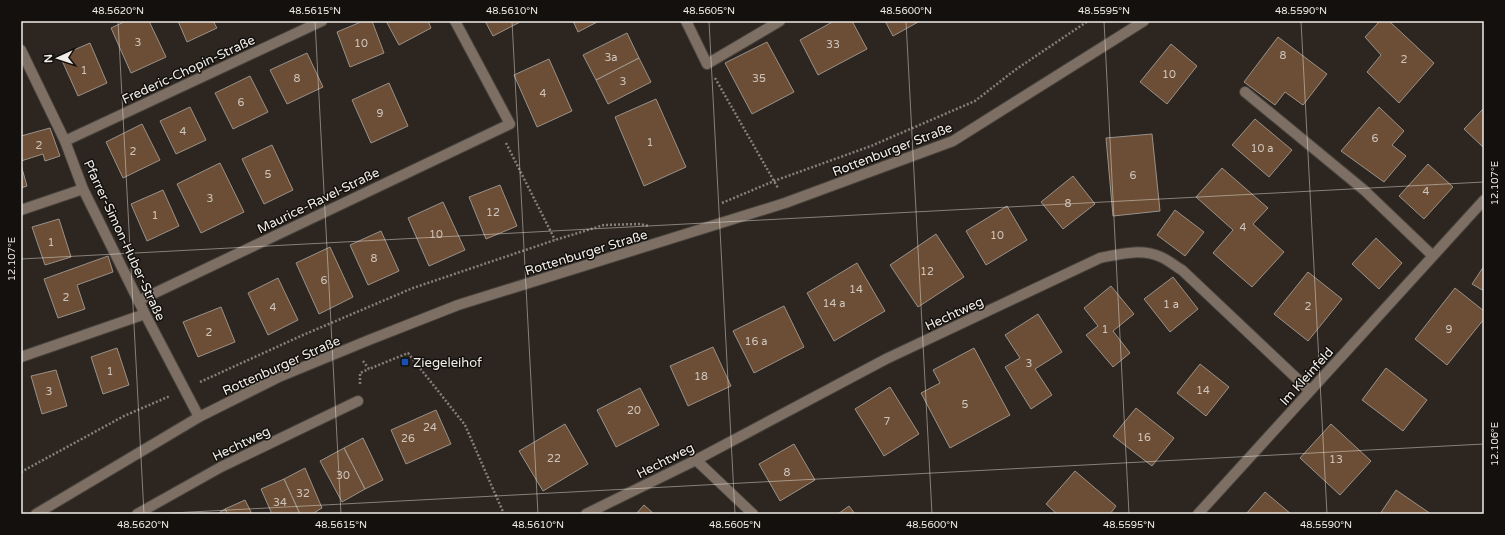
<svg xmlns="http://www.w3.org/2000/svg" width="1505" height="535" font-family="'Varela Round',sans-serif">
<style>
.building{fill:#6b4e35;stroke:#9a9189}
.lines{fill:none;stroke-linecap:round;stroke-linejoin:round}
.minor-casing{stroke:#48423c;stroke-width:12}
.path{stroke:#857f7a;stroke-width:2.5;stroke-dasharray:2 2;stroke-linecap:butt}
.minor{stroke:#7d6f63;stroke-width:10}
.ticks{fill:none;stroke:#f1ede9;stroke-width:1;stroke-opacity:0.45}
.transit-dot{fill:#1a4fb4;stroke:#13100d;stroke-width:1.5}
.labels{text-anchor:middle;stroke-width:3;stroke-linejoin:round;paint-order:stroke}
.number-label{font-size:11px;fill:#d0c5bc}
.street-label{font-size:13px;fill:#f1ede9;stroke:#13100d}
.poi-label{font-size:13px;fill:#f1ede9;stroke:#13100d;text-anchor:start}
.neatline{fill:none;stroke:#f1ede9;stroke-width:1.5}
.ticks-label{font-size:10px;text-anchor:middle;fill:#f1ede9}
</style>
<rect width="100%" height="100%" fill="#2d2620"/>
<path class="building" d="M126,21H149L166,57L131,73L111,28Z
M178,21H213L217,28L187,42Z
M363,21H372L384,53L350,67L337,32Z
M386,21H428L431,28L399,45Z
M485,21H522L493,36Z
M573,21H599L578,32Z
M834,21H852L867,49L818,75L800,40Z
M885,21H920L893,36Z
M1380,21H1389L1434,63L1399,103L1367,72L1381,55L1365,37Z
M627,33L639,58L596,80L583,55Z
M1278,37L1327,74L1303,105L1285,92L1275,105L1244,82Z
M767,42L794,92L752,114L725,63Z
M90,43L107,83L78,96L60,56Z
M1171,44L1197,66L1167,104L1140,82Z
M307,53L323,87L287,104L270,70Z
M639,58L651,82L608,104L596,80Z
M549,59L572,111L537,127L514,75Z
M250,76L268,112L233,129L215,93Z
M389,83L408,126L371,143L352,100Z
M656,99L686,167L644,186L615,117Z
M190,107L206,140L176,154L160,121Z
M1379,107L1404,131L1392,145L1406,156L1384,182L1341,151Z
M1484,108V148L1464,129Z
M1255,119L1292,150L1269,177L1232,145Z
M142,124L160,160L123,178L106,142Z
M50,128L60,156L45,161L43,154L21,161V136Z
M1152,134L1160,211L1113,216L1106,138Z
M272,145L293,190L264,204L242,159Z
M220,163L244,212L201,233L177,184Z
M1428,164L1453,187L1424,219L1399,196Z
M21,165L27,186L21,188Z
M1222,168L1268,208L1253,224L1284,252L1252,287L1213,253L1233,230L1196,197Z
M1073,176L1095,204L1063,229L1041,202Z
M500,185L517,226L486,239L469,197Z
M163,190L179,226L147,241L131,204Z
M443,202L465,250L429,266L408,218Z
M1007,206L1027,240L986,265L966,231Z
M1175,210L1204,232L1185,256L1157,235Z
M59,219L71,257L45,265L32,227Z
M381,231L399,271L368,285L350,245Z
M936,234L964,277L918,307L890,265Z
M1376,238L1402,263L1379,289L1352,264Z
M330,247L353,297L319,314L296,263Z
M108,256L113,272L77,285L85,309L58,318L44,279Z
M857,263L885,311L834,341L807,293Z
M1484,266V291L1472,284Z
M1308,272L1342,299L1308,341L1274,314Z
M1173,277L1198,309L1170,332L1144,299Z
M278,278L298,320L268,335L248,293Z
M1111,286L1134,314L1113,331L1130,353L1113,367L1086,335L1098,326L1084,308Z
M1455,288L1484,311V319L1447,365L1415,339Z
M784,306L804,347L754,373L733,331Z
M221,307L235,342L198,357L183,322Z
M1038,314L1062,352L1035,369L1052,395L1031,409L1005,367L1020,358L1005,335Z
M713,347L731,386L688,406L670,366Z
M117,348L129,385L103,394L91,357Z
M974,348L1010,415L950,448L921,393L940,383L933,370Z
M1200,364L1229,387L1206,416L1177,393Z
M1386,368L1427,400L1403,431L1362,400Z
M56,370L67,406L42,414L31,376Z
M890,387L919,434L884,456L855,409Z
M640,388L659,425L616,447L597,410Z
M1136,408L1174,438L1152,466L1113,436Z
M436,410L451,444L406,464L391,430Z
M565,424L588,464L543,491L519,451Z
M1331,424L1371,461L1340,495L1300,458Z
M363,438L383,480L365,489L344,448Z
M794,444L815,480L780,501L759,464Z
M344,448L365,489L342,502L320,461Z
M305,468L322,508L312,514H300L284,479Z
M1075,471L1116,506L1110,514H1057L1046,504Z
M284,479L300,514H272L261,489Z
M1396,490L1431,514H1380Z
M1265,492L1291,514H1246Z
M245,500L252,514H228L225,509Z
M644,505L654,514H636Z
M849,506L855,514H838Z
M225,509L228,514H217Z"/>
<g class="lines">
<defs>
<path id="minor" d="M686,21L707,64L780,21
M21,50L65,141L83,189L145,314L199,417
M1245,92L1364,190L1433,256
M65,141L322,21
M21,210L83,189
M138,301L510,124L455,21
M21,357L145,314
M696,460L753,514
M36,514L199,417L279,377L369,340L458,305L785,203L953,141L1144,21
M137,514L221,467L358,401
M586,514L696,460L886,359L1100,258C1120,254 1141,248 1161,257C1168,260 1175,266 1182,270L1310,391
M1198,514L1484,200"/>
</defs>
<use href="#minor" class="minor-casing"/>
<path class="path" d="M715,78L778,188
M506,143L555,240
M722,203L774,181L871,146L975,101L1015,70L1088,21
M363,361L369,369L408,353L465,425L504,514
M200,382L303,335L413,288L555,240L604,225L639,224L649,226
M360,384V373L369,369
M21,472L124,416L170,396"/>
<use href="#minor" class="minor"/>
</g>
<path class="ticks" d="M118,21L144,514M315,21L341,514M512,21L538,514M709,21L735,514M906,21L932,514M1104,21L1129,514M1301,21L1327,514M21,259L1484,182M153,514L1484,444"/>
<rect class="transit-dot" x="401" y="358" width="8" height="8" rx="2"/>
<g class="labels">
<g class="number-label">
<text x="138" y="46">3</text>
<text x="361" y="47">10</text>
<text x="833" y="48">33</text>
<text x="1283" y="59">8</text>
<text x="611" y="61">3a</text>
<text x="1404" y="63">2</text>
<text x="84" y="74">1</text>
<text x="1169" y="78">10</text>
<text x="297" y="82">8</text>
<text x="759" y="82">35</text>
<text x="623" y="85">3</text>
<text x="543" y="97">4</text>
<text x="241" y="106">6</text>
<text x="380" y="117">9</text>
<text x="183" y="135">4</text>
<text x="1375" y="142">6</text>
<text x="650" y="146">1</text>
<text x="39" y="149">2</text>
<text x="1262" y="152">10 a</text>
<text x="133" y="155">2</text>
<text x="268" y="178">5</text>
<text x="1133" y="179">6</text>
<text x="1426" y="195">4</text>
<text x="210" y="202">3</text>
<text x="1068" y="207">8</text>
<text x="493" y="216">12</text>
<text x="155" y="219">1</text>
<text x="1243" y="231">4</text>
<text x="436" y="238">10</text>
<text x="997" y="239">10</text>
<text x="51" y="246">1</text>
<text x="374" y="262">8</text>
<text x="927" y="275">12</text>
<text x="324" y="284">6</text>
<text x="856" y="293">14</text>
<text x="66" y="301">2</text>
<text x="834" y="307">14 a</text>
<text x="1171" y="308">1 a</text>
<text x="1308" y="310">2</text>
<text x="273" y="311">4</text>
<text x="1105" y="333">1</text>
<text x="1449" y="333">9</text>
<text x="209" y="336">2</text>
<text x="756" y="345">16 a</text>
<text x="1029" y="367">3</text>
<text x="110" y="375">1</text>
<text x="701" y="380">18</text>
<text x="1203" y="394">14</text>
<text x="49" y="395">3</text>
<text x="965" y="408">5</text>
<text x="634" y="414">20</text>
<text x="887" y="425">7</text>
<text x="430" y="431">24</text>
<text x="1144" y="441">16</text>
<text x="408" y="442">26</text>
<text x="554" y="462">22</text>
<text x="1336" y="463">13</text>
<text x="787" y="476">8</text>
<text x="343" y="479">30</text>
<text x="303" y="497">32</text>
<text x="280" y="506">34</text>
</g>
<g class="street-label">
<text transform="translate(188 69) rotate(-25)" y="5">Frederic-Chopin-Straße</text>
<text transform="translate(892 149) rotate(-21)" y="5">Rottenburger Straße</text>
<text transform="translate(318 200) rotate(-26)" y="5">Maurice-Ravel-Straße</text>
<text transform="translate(125 240) rotate(65)" y="5">Pfarrer-Simon-Huber-Straße</text>
<text transform="translate(586 252) rotate(-17)" y="5">Rottenburger Straße</text>
<text transform="translate(954 313) rotate(-25)" y="5">Hechtweg</text>
<text transform="translate(281 365) rotate(-24)" y="5">Rottenburger Straße</text>
<text transform="translate(1306 376) rotate(-48)" y="5">Im Kleinfeld</text>
<text transform="translate(241 443) rotate(-26)" y="5">Hechtweg</text>
<text transform="translate(665 460) rotate(-27)" y="5">Hechtweg</text>
</g>
<g class="poi-label">
<text x="413" y="367">Ziegeleihof</text>
</g>
</g>
<rect width="1505" height="535" fill="none" stroke="#13100d" stroke-width="44"/>
<g transform="translate(58 58) rotate(267)" stroke="#13100d" stroke-width="3" paint-order="stroke">
<path d="M0-3L7 15L0 10L-7 15Z" fill="#f1ede9"/>
<text y="-6" font-size="11" font-weight="bold" text-anchor="middle" fill="#f1ede9">N</text>
</g>
<rect x="22" y="22" width="1461" height="491" class="neatline"/>
<g class="ticks-label">
<text x="118" y="14">48.5620°N</text>
<text x="315" y="14">48.5615°N</text>
<text x="512" y="14">48.5610°N</text>
<text x="709" y="14">48.5605°N</text>
<text x="906" y="14">48.5600°N</text>
<text x="1104" y="14">48.5595°N</text>
<text x="1301" y="14">48.5590°N</text>
<text transform="translate(1494 183) rotate(-90)" y="4">12.107°E</text>
<text transform="translate(11 259) rotate(-90)" y="4">12.107°E</text>
<text transform="translate(1494 444) rotate(-90)" y="4">12.106°E</text>
<text x="143" y="528">48.5620°N</text>
<text x="341" y="528">48.5615°N</text>
<text x="538" y="528">48.5610°N</text>
<text x="735" y="528">48.5605°N</text>
<text x="932" y="528">48.5600°N</text>
<text x="1129" y="528">48.5595°N</text>
<text x="1326" y="528">48.5590°N</text>
</g>
</svg>
